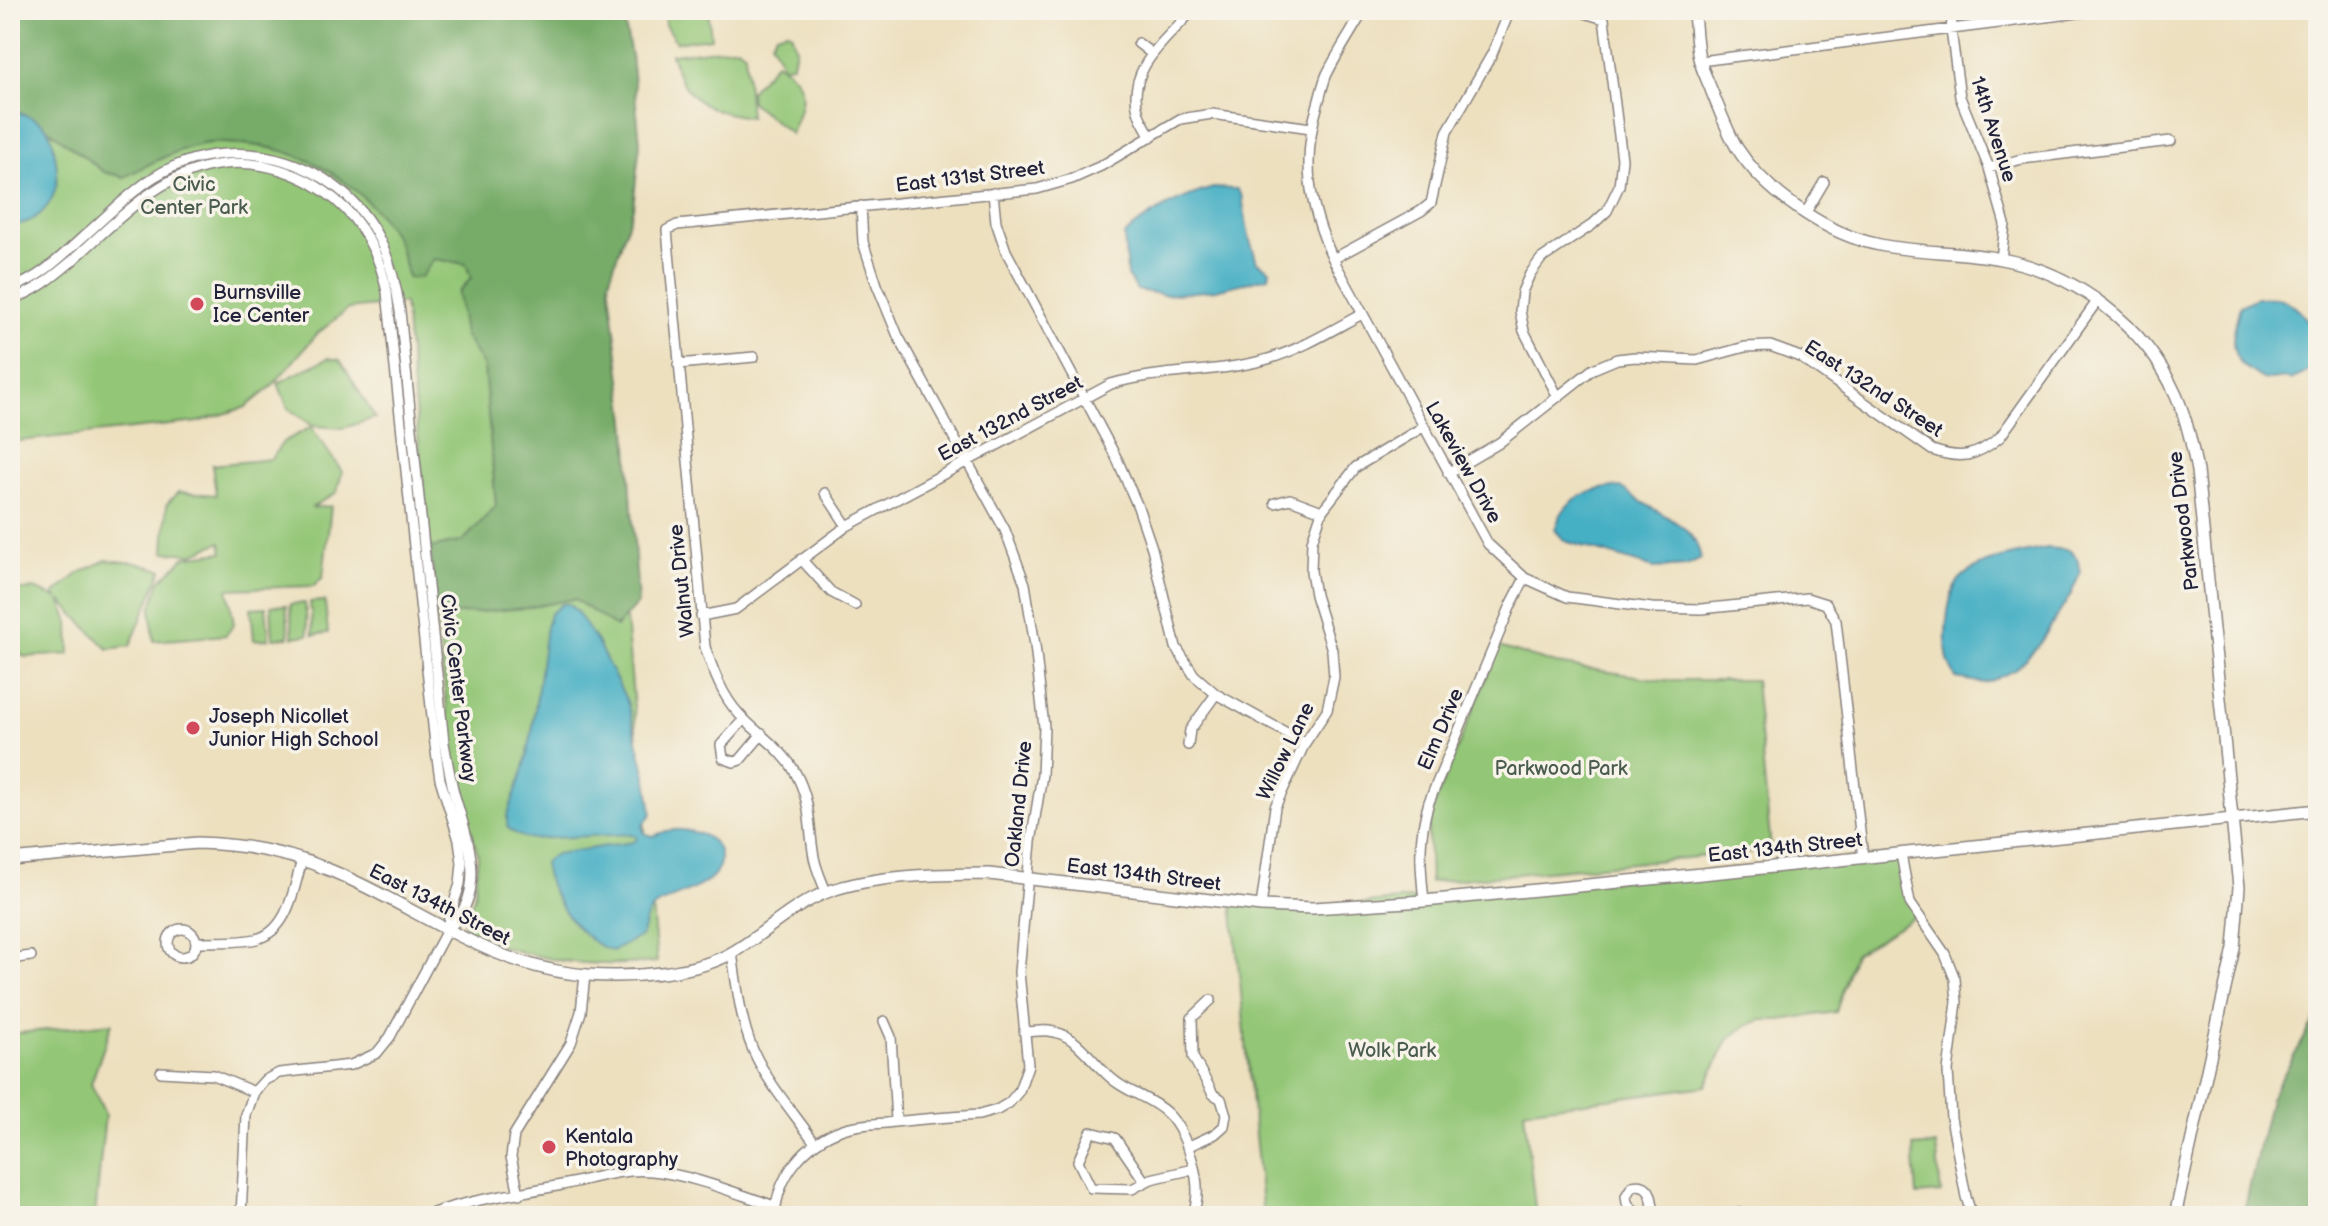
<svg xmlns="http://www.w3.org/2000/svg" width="2328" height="1226" font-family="'Balsamiq Sans',sans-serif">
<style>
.green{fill:#93c676;stroke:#5a7458;stroke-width:2}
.forest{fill:#76ab67;stroke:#4c6651;stroke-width:2}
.water{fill:#45afc4;stroke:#346880;stroke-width:2}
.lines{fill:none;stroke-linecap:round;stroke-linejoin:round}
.minor-casing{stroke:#88817d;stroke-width:12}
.tertiary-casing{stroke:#88817d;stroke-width:14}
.minor{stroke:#fff;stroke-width:9}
.tertiary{stroke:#fff;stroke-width:11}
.poi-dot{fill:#d1495b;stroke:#f7f3e8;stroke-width:3}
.labels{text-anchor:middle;stroke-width:7;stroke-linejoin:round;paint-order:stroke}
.street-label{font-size:20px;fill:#22223b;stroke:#f7f3e8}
.park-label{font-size:20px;fill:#4a5b50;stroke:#f7f3e8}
.poi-label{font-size:20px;fill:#22223b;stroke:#f7f3e8;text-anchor:start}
</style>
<rect width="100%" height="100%" fill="#f7f3e8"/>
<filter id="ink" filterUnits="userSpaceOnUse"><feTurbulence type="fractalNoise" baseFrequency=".0125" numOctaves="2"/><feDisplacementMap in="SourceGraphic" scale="16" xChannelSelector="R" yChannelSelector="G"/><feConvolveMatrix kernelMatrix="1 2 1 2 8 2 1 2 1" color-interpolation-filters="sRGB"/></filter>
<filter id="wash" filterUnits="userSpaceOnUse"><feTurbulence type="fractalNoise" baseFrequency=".006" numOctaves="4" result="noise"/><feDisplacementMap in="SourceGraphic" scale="32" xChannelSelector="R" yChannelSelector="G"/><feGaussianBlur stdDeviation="1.8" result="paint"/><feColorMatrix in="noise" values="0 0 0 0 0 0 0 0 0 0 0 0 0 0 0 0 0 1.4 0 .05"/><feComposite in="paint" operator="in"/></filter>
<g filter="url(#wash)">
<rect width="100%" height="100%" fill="#ede0bf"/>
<path class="green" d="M10,10H571L657,962C601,967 557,964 504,947C490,943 475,938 465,928L464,918L474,897L478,855L456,776L451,749L404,303L348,309L317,334L271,387L246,407L198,422L10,442Z
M664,10H708L711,38L676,42L665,25Z
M786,31L791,32L796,48L793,64L783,67C812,85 801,108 791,134L751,102L750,91L776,62L783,66L771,42L776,34Z
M738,47L745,53L750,117C724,114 698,108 683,84C677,76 675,63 671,54Z
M328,358L340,360L375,418L344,428L313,426L288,408L278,383Z
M311,427L342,472L337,492L311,508L331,506L323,577L314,586L228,589L234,624L226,635L154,641L151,609L160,581L185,557L223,552L221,542L192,554L164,552L167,504L178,492L216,495L212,465L271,459L283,442Z
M106,560L137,563L162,570L130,646L108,649L60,600L69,622L70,654L25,657L10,647V591L34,589L57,598L54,594L79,573Z
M325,601L328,633L313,635L310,602Z
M305,603L308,635L293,637L290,604Z
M286,605L289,637L273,638L271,606Z
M266,607L269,639L254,640L251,608Z
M1499,647L1556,664L1663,680H1755L1771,850L1430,882L1428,833L1434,805Z
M1901,854L1910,903L1918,915L1854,954L1836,1012L1780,1020H1761L1744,1027L1728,1040L1706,1086L1524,1110L1536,1216H1263L1232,902L1313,908Z
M112,1023L91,1084L105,1114L95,1216H10V1034Z
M1936,1145L1941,1193L1917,1195L1913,1147Z"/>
<path class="forest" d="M10,10H622L631,55L640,142L633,208L609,281L627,429L638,603L616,627L574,599L526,608L437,616L430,548L463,541L496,506L484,367L464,335L458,293L471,278L466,264L434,259L421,277L408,278C404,265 402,249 395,237C361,182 304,147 239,144C229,144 218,142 209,143C179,147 150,164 124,177L104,172L44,126L30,117L10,110Z
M2318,1014V1216H2243L2270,1098Z"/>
<path class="water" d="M10,110C21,114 36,117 45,126C50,132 53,141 54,149C56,160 58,171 57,181C54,204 35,227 10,224Z
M1213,188L1237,189L1242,197L1249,237L1257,262L1270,270L1269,277L1216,290L1164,295L1137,290L1127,276L1124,236C1147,213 1182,197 1213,188Z
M2256,298C2263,298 2274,296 2281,299C2307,308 2328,346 2308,371C2304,375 2296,377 2291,380C2282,376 2275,381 2266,380C2261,379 2254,373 2249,370C2225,356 2234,329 2240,306Z
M1615,487L1624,489C1649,513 1695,519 1701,559L1687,566L1654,568L1565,541L1555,530C1563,499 1585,490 1615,487Z
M2047,548L2069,550L2077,558L2081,572L2070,596L2039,645L2015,670L1991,681L1984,683L1956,678C1952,670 1947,662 1947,654C1944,634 1947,589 1963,576C1986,558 2020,554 2047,548Z
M562,604H569L577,612L597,642L627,701L647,779L652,813L643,825L644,833L653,836C667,830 674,828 689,831C701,833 715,839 719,851C729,887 672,893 653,908C644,916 646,926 641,936L613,951C582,944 546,893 544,862L556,854L633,842L637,839L636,836L631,834L533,839C522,838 514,835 507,826V816L524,768L532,733L546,627L550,614Z"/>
</g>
<g filter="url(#ink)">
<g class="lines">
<defs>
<path id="minor" d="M1364,10C1352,31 1338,52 1327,74C1323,83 1321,94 1318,104C1301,161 1309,206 1333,259L1488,544L1525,578L1567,597L1652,608L1701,609L1807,598L1826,604L1836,621L1863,858
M1953,10L1951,30L1960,97L1989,168L2005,224L2001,259
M1138,43L1152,54
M1700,61L2101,10
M1151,137C1147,129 1142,122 1139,114C1124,70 1167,39 1193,10
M1989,168L2022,159L2171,141
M993,193L996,222L1006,251L1117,459L1138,507L1152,548L1176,647L1194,675L1216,694L1305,743
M1805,214L1824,182
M1333,259L1421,211L1431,203L1447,132L1492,54L1510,10
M10,289C40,278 61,257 84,236C107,216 129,193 154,177C207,144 271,147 323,178C373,209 392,255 400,311L444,743C447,760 450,776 454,793C467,838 490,892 447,930L390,1037L377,1053L351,1065L279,1073L265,1080L254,1092L246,1115L241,1216
M10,300C35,292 53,277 72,261C118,220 160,171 224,164C255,161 286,169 313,184C354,208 378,246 387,292L435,744L440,779L459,840L462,863L460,884L449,918L447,930
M678,364L754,357
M1558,397L1524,331L1520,311L1522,292L1530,274L1541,259L1592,225L1607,211L1619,186L1622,159L1604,19L1575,10
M1448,473L1499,443L1593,369L1617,359L1635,357L1697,360L1745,347L1770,346L1800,357L1932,450C1961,460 1976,457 2000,437L2098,300
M825,493L847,526
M1275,503L1290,499L1322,511
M801,559L831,592L855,605
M701,616L736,609L847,526L1111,384C1162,369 1217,374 1268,359C1302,349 1332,330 1362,314
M744,719L721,745L723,758L734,762L740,760L762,734
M1188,745L1190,730L1216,694
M1901,854L1910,903L1945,954L1955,979L1957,1002L1948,1071L1951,1118L1966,1197L1972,1216
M826,892C822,881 816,869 814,857C808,825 812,803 795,772C782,748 757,734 739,714C722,696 713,670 705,647L667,230L677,225L1037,189L1072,179L1101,166L1180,119L1212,114L1311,128
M1424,901C1420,864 1418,838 1429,802L1511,605L1525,578
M1261,906L1275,807L1305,743L1327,710L1334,677L1332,650L1315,595L1311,571L1312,541L1322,511L1356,467L1423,427
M168 943a14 14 0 1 1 28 0a14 14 0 1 1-28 0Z
M198,942C216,941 238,943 256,939C289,931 294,887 302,860
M732,953C737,986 740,1019 753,1050C768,1084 794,1113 815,1143
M10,959L31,956
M884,1021L891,1037L896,1121
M1024,1032C1032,1032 1041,1030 1049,1031C1079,1034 1093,1066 1116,1082C1132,1094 1153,1099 1168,1114C1188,1134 1207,1191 1191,1216
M161,1072L213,1075L254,1092
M1187,1147L1215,1134L1224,1126L1226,1115L1221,1099L1213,1094L1193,1057L1192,1018L1211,1000
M1145,1182L1115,1138L1091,1132L1078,1161L1091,1188L1132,1189L1151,1179L1194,1169
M519,1194L511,1157L514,1135L571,1043L581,1012L585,975
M425,1216C468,1199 517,1194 562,1185C591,1179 623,1168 652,1171C692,1175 737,1194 775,1206
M775,1216C777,1176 805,1142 843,1129C857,1124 872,1124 886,1123C917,1119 948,1117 979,1115L997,1110L1009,1103L1019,1091L1028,1065L1019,972L1031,842L1042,775L1044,727L1035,645L1025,584L1005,530L898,336L877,285L863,242L861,206
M1638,1216L1627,1203L1626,1196L1632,1186C1653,1181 1652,1201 1654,1216
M1731,1216L1739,1213L1748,1216"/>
<path id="tertiary" d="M1694,10C1695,26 1696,43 1699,58C1702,70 1708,81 1712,92C1720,111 1727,131 1737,148C1766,193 1828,235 1880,245C1919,253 1961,251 2001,259C2075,273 2145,325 2176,395C2187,420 2192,445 2197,471L2239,887L2234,948L2175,1216
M10,860L197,843C243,844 290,853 332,871C418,907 492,969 588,975C631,978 698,974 735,951C766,932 793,905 827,892C872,875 940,874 989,874L1261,906L1313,908L1424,901L1773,867L2318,810"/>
</defs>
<use href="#minor" class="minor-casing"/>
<use href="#tertiary" class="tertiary-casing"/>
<use href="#minor" class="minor"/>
<use href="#tertiary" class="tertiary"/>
</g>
</g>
<g class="poi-dot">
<circle cx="197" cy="304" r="8"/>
<circle cx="193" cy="728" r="8"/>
<circle cx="549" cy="1147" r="8"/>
</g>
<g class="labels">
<g class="street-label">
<text transform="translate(1994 129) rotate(72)" y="7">14th Avenue</text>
<text transform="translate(970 176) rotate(-7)" y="7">East 131st Street</text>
<text transform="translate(1874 388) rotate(33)" y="7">East 132nd Street</text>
<text transform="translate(1010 418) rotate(-28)" y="7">East 132nd Street</text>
<text transform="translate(1464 462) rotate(61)" y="7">Lakeview Drive</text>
<text transform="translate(2183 521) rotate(-97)" y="7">Parkwood Drive</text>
<text transform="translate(681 581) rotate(-96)" y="7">Walnut Drive</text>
<text transform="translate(459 688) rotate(83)" y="7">Civic Center Parkway</text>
<text transform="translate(1440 729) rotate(-67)" y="7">Elm Drive</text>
<text transform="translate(1285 751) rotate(-64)" y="7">Willow Lane</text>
<text transform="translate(1018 804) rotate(-84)" y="7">Oakland Drive</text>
<text transform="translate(1785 847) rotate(-6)" y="7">East 134th Street</text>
<text transform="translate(1144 874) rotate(7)" y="7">East 134th Street</text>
<text transform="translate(440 904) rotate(27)" y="7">East 134th Street</text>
</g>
<g class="park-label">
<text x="194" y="191">Civic<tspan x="194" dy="23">Center Park</tspan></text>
<text x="1561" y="775">Parkwood Park</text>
<text x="1392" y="1057">Wolk Park</text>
</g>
<g class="poi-label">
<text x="213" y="299">Burnsville<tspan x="213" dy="23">Ice Center</tspan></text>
<text x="209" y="723">Joseph Nicollet<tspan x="209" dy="23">Junior High School</tspan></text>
<text x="565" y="1143">Kentala<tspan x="565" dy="23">Photography</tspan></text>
</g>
</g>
<rect width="2328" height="1226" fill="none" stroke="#f7f3e8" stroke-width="40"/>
</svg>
